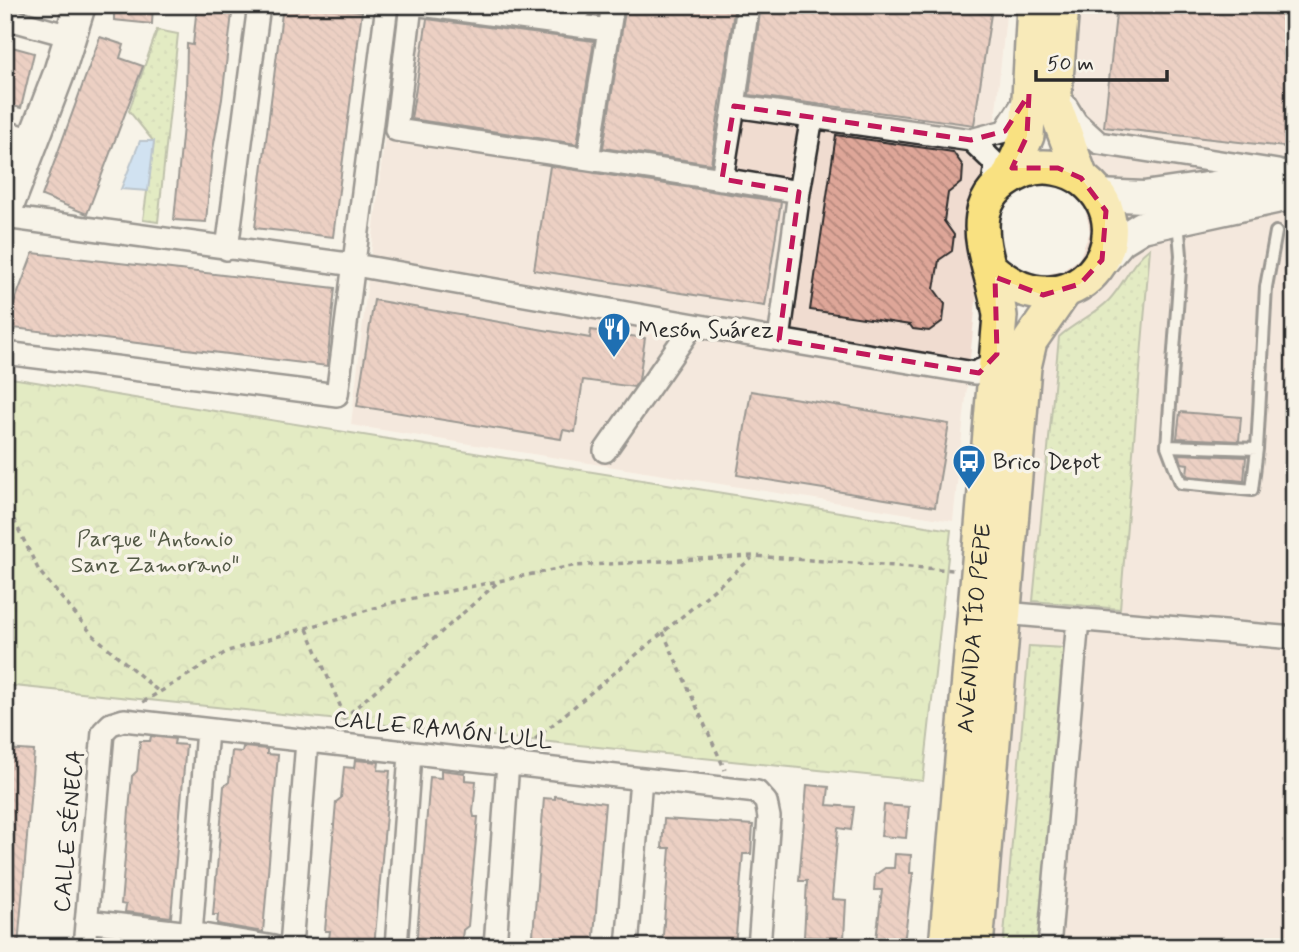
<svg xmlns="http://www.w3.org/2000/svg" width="1299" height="952" font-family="Mynerve,sans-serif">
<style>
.built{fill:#f0dcd0}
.park{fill:url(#park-crowns);stroke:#7a8662;stroke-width:2}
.garden{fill:url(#garden-dots);stroke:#7a8662;stroke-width:2}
.water{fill:#a2cffd;stroke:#728da9;stroke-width:2}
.building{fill:url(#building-back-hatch);stroke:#2b2b2b;stroke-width:2}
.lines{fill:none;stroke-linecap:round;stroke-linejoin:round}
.lane-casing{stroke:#2b2b2b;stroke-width:16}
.street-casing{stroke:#2b2b2b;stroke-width:26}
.secondary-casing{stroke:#2b2b2b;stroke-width:35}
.primary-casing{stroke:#2b2b2b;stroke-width:38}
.path{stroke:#2b2b2b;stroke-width:3.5;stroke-dasharray:5 5;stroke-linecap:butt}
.lane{stroke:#f7f3e8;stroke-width:10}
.street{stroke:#f7f3e8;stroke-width:21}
.secondary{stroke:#f7f3e8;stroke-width:30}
.primary{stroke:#f9e181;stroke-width:33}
.marked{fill:none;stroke:#c2185b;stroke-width:5;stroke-dasharray:14 9;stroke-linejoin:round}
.labels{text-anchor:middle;stroke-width:7;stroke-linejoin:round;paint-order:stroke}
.poi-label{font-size:23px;fill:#2b2b2b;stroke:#f7f3e8;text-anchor:start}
.park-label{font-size:23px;fill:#535946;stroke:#f7f3e8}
.street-label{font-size:23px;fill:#2b2b2b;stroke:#f7f3e8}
</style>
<defs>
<pattern id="park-crowns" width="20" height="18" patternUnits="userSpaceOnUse" patternTransform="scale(1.75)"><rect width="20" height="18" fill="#cae298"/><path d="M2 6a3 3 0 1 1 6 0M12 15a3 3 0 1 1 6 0" fill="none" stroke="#aec283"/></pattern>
<pattern id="garden-dots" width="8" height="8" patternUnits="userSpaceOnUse" patternTransform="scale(1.75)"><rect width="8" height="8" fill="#cae298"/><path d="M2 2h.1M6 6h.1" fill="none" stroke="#aec283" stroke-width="1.8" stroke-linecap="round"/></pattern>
<pattern id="building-back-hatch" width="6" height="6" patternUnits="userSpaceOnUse" patternTransform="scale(1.75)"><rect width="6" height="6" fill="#dea698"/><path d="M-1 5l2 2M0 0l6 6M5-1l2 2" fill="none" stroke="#b4877c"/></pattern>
</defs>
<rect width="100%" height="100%" fill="#f7f3e8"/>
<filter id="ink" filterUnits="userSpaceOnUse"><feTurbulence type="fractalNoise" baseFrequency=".0143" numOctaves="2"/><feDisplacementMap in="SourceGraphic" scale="14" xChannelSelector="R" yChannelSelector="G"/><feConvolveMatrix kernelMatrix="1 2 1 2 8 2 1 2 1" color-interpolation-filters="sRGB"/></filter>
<g filter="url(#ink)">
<path class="built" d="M400,5H1007L953,521L351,425Z
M1066,5H1294V947H986L1048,274L1062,271L1079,259L1090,232L1085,207L1072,192L1052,183Z"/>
<path class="park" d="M5,377L951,530L923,781L5,685Z"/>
<path class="garden" d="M157,30L178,34L158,222L143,220L154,142L129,111Z
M1150,248L1120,609L1033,601L1059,337C1074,323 1095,315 1109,300C1125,283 1131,262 1150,248Z
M1029,646L1065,648L1039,947H1003Z"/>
<path class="water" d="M140,141H154L148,191L121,189Z"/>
<path class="building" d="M114,5H153L152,24L114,20Z
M197,5H233L222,99L212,155L206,222L174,220L186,95L187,44L193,45Z
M283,5L362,11L333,237L255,228Z
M626,5H735L711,164L603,148Z
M761,5H928L991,14L974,125L749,95Z
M1117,5H1294V148L1104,127Z
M427,19L594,41L577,144L411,119Z
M100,37L124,45L120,58L143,66L87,214L42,196Z
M5,45L34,53L21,108L5,104Z
M836,135L953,152L963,166L962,182L948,193L944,221L954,235L952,251L939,260L934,289L945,304L943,321L929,331L913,329L910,325L810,310Z
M550,166L781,202L765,306L534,270Z
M33,253L335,288L327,366L5,327Z
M374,300L590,338L591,330L645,338L639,380L634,387L583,380L575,432L563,430L561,439L357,406Z
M751,391L949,424L935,507L737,475Z
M1180,412L1241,417L1239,441L1177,438Z
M1179,454L1246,457L1244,481L1187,476L1188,464L1182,463Z
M151,736L175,739L174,744L186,745L171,917L125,912L126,905L121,904L132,776L137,771L140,741H150Z
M243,747L267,749V754L278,755L263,932L217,924L218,915H213L224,786L229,782L232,751L242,752Z
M5,749L34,751L18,947H5Z
M355,760L379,762L378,770L390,771L374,947H328L330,931H325L336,802L341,798L344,767L354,768Z
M441,770L465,773V780L476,781L473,812L474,817H478L468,926L463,930L461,947H416L430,777L441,778Z
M807,785L829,787L827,805L854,807L851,830L838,828L832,899L846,900L844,939L804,937L807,881H799Z
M555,796L605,803L593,947H532L544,798L555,799Z
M884,805L909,807L906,838L881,836Z
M664,819L753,825L751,854H743L735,947H662L670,848H662Z
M895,854L911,855L910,873H913L904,943L876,940L882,890H874L875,875L885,868H894Z
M123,938L168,944V947H122Z"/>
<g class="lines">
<defs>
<path id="lane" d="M1178,221L1181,255L1167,446L1257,449L1266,287L1276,232
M1167,446L1181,483L1252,490L1257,449"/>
<path id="street" d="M411,5L396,130L722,179
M421,5L609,30L588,159
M5,18L70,36
M560,24L585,5
M609,30L613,5
M1065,104L1076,122L1099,143L1278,171
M734,106L748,5
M5,132L34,140
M971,140L996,164L992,190
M799,192L812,117
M5,217L355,265L779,340
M227,249L259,5
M5,353L337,395L387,5
M996,354L988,367L974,373L779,340L799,192L722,179L734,106L971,140L1005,131L1026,98
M605,451L693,325
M1004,613L1294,638
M86,921L191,933L274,947
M84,947L103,732L111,724L124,720L757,792L766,802L769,817L759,947
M190,947L207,730
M291,947L307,741
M396,947L410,754
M495,947L508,762
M627,947L641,779
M1049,947L1078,619"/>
<path id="secondary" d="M1098,195L1144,197L1290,176
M5,214L58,76L80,5
M1098,267L1121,240L1142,227L1294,194"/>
<g id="primary">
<path d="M1062,5L1054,104L1081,178"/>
<path d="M1008,178L1027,136L1034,5"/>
<path id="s1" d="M946,947L1000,316C993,261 952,202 1024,171C1043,163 1069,168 1085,181C1151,235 1071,342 990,268"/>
<path d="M976,947L1024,367L1030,341L1064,292"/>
</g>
</defs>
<use href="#lane" class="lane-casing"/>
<use href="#street" class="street-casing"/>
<use href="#secondary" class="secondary-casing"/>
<use href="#primary" class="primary-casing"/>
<path class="path" d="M5,502L39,571L92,634L159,692
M307,629L345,717
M663,632L725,770
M143,702L228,651L395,602L572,566L753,556L953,570
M335,726L497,583
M527,746L752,558"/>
<use href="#lane" class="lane"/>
<use href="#street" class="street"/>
<use href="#secondary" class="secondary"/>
<use href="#primary" class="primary"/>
</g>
</g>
<path d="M0 0H1299V952H0ZM1029,94L1027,136L1012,168H1058L1081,178L1106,211L1102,260L1080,284L1043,295L995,277L997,354L979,373L779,340L799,192L722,179L734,106L971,140L1005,131Z" fill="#f7f3e8" fill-opacity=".55" fill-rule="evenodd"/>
<path class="marked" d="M1029,94L1027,136L1012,168H1058L1081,178L1106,211L1102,260L1080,284L1043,295L995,277L997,354L979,373L779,340L799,192L722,179L734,106L971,140L1005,131Z"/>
<defs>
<symbol id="restaurant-pin" viewBox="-11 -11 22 30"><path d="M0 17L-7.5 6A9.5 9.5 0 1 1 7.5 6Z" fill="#1f6fb2" stroke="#f7f3e8"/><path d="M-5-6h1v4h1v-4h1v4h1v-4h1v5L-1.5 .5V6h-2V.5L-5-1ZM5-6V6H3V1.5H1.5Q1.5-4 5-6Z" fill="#fff"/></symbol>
<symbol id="bus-pin" viewBox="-11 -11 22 30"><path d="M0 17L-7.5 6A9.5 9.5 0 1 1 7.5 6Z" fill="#1f6fb2" stroke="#f7f3e8"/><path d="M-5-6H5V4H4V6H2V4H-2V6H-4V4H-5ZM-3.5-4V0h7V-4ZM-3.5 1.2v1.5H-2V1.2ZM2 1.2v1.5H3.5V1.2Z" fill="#fff"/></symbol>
</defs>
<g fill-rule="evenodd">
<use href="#restaurant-pin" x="595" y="310" width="38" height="52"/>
<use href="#bus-pin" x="950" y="442" width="38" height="52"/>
</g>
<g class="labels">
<g class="poi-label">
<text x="638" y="337">Mesón Suárez</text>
<text x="993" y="469">Brico Depot</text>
</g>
<g class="park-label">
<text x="155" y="546">Parque "Antonio<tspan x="155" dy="26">Sanz Zamorano"</tspan></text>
</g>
<g class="street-label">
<text dy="8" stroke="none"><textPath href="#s1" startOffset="320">AVENIDA TÍO PEPE</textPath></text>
<text transform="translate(443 729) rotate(6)" y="8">CALLE RAMÓN LULL</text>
<text transform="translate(68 831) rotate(-85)" y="8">CALLE SÉNECA</text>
</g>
</g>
<rect width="1299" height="952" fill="none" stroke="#f7f3e8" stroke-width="28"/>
<rect x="14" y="14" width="1271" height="924" fill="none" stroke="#2b2b2b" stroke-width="2.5" filter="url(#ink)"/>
<path d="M1036 70v10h131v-10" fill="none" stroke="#2b2b2b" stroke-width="3.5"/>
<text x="1047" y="70" font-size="21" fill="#2b2b2b" stroke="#f7f3e8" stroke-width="5" paint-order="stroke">50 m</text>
</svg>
